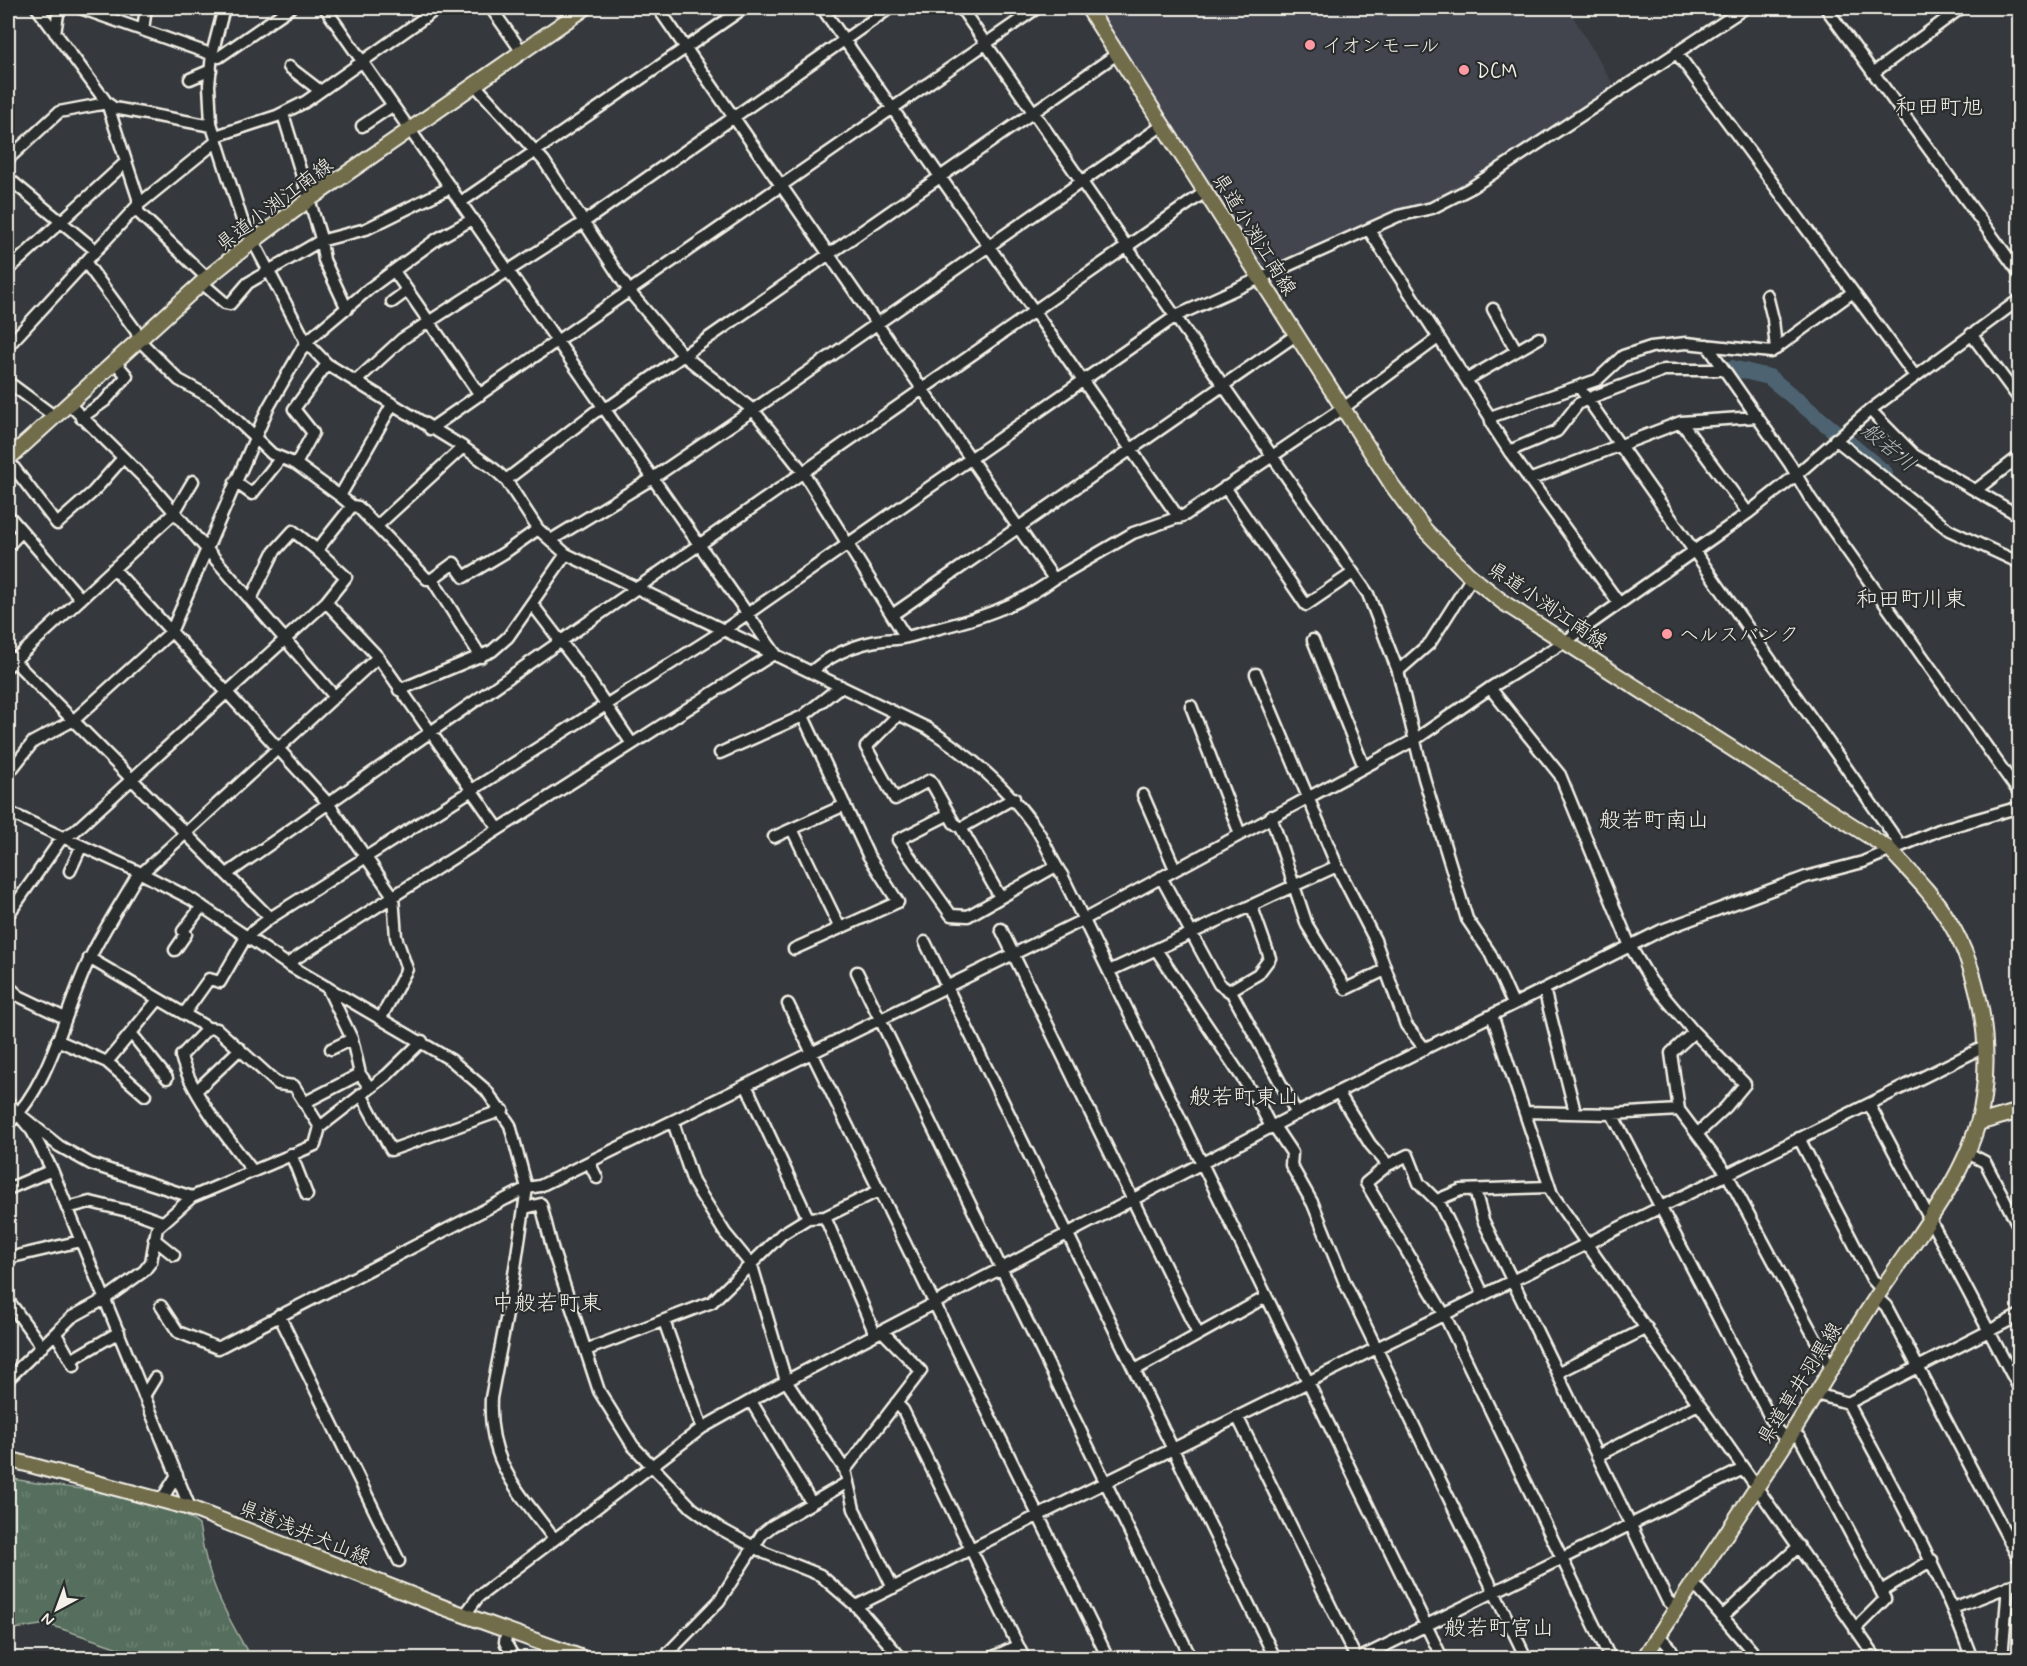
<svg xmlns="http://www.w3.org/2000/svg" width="2027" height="1666" font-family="Mynerve,'Klee One',sans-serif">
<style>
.built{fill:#42454d}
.park{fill:url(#park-tufts);stroke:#a4b0a2;stroke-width:1.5}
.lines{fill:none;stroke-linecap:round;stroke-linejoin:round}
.river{stroke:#4d6371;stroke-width:16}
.minor-casing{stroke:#f4f1e8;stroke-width:15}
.major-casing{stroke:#f4f1e8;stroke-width:18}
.minor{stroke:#2a2d2e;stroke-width:10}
.major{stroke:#716d4b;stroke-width:14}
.poi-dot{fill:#ff9aa2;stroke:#2a2d2e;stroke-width:2}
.labels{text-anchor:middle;stroke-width:4.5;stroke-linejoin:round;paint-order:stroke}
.poi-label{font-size:20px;fill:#f4f1e8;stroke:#2a2d2e;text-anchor:start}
.street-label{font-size:20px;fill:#f4f1e8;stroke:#2a2d2e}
.water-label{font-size:21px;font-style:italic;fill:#b1b8b8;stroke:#2a2d2e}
.quarter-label{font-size:22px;fill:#f4f1e8;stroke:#2a2d2e}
</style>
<defs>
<pattern id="park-tufts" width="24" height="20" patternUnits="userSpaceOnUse" patternTransform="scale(1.5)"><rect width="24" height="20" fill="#556e5d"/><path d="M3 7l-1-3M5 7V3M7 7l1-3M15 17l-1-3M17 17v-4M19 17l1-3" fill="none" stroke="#6e8374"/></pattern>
</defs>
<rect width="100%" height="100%" fill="#35383c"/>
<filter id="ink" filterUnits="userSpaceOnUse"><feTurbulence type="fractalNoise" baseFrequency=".0167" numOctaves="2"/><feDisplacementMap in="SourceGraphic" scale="12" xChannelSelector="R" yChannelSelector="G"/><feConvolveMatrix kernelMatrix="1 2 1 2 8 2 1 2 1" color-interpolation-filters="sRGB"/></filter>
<g filter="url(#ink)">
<path class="built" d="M1087,8H1568L1617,91L1469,189L1398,216L1260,280Z"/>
<path class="park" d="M8,1478C62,1490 158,1490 199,1525C208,1583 223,1609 251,1658H148L47,1624L8,1630Z"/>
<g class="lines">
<path class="river" d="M1732,368L1769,377L1885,473"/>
<defs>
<path id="minor" d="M37,8L107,103L138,198V212L207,278
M80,8L219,57L290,8
M224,8L212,54L209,85L211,123L242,220L306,342L327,364L463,447L494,469L506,480L538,529L566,554L927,728C970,756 1005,785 1035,827C1046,842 1051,860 1062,875L1442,1658
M325,8L774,652
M491,8L522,52
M658,8L1054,579L1133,533L1185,515L1342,409L1438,338
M822,8L1179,518
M961,8L1368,594L1398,671L1424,778L1467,919L1490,953L1513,1004
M1826,8L2020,274
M8,9V8
M143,30L146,8
M55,33L59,8
M1676,52L1915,376
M289,67L319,90
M1873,73L1961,8
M190,79L211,70
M476,86L544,161L629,291L683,355L753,410L781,444L803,472L905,636
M283,114L320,235L324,260L347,309
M362,126L392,106
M216,136L277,116L305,102L438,8
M8,159L59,112L107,103L114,108L212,126
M8,178L94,249
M461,202L744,8
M1369,230L1490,417L1492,425L1509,451L1619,603
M86,263L136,331L139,340L179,380L217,401L272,454L296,464L340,496
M8,270L125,163
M394,271L480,395
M202,283L225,303L230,304L248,283L320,241L366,229L451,187
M1767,295L1773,319L1776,349
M392,302L407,291
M1493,309L1516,350
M1971,334L2020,400
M1707,345L1790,464L1810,498L2020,794
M8,346L138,205L217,141
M1466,380L1539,338
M356,381L402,339L584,222L890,8
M8,382L54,416
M1579,387L1901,846
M69,404L150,484L335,697
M392,405L340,496L352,506L358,507L427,579H432L481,657
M1870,410L1914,455L2020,516
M1490,417L1597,380L1623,356L1651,347L1686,343L1771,352L1853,292
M81,418L105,401L127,376L115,362
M1681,422L1748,513
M430,429L1037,8
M1835,439L1949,530L2020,563
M1509,451L1557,431L1578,404L1587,399L1664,370H1724
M8,460L57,524L93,492L123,458
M296,464L313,433L294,409L327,364
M506,480L595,412L612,405L1117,54
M1529,480L1681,422L1756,417
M235,482L252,494L280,459
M1225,487L1306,605L1353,573
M1976,490L2020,456
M8,515L81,599
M377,526L463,447
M551,540L653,478L753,410L1163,125
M8,546L22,531
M317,550L352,506
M114,569L328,803L393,896L396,937L407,969L381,1018
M432,579L454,563L464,577L504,553L538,529
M326,602L378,657L498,828
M532,604L584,672L632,744
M892,615L1296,335
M1313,640L1364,767
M8,655L270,918
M8,666L174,513L193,481
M812,671C836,651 866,640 896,639C908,638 921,633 932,630C977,619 1016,607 1054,579
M1398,671L1430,643L1472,577
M1256,674L1337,866L1375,940L1406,1025L1425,1049
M1490,688L1560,775L1630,946L1651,981L1694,1032L1671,1053L1679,1110L1727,1174L1831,1368
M399,690L492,651L508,637L566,554
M1191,706L1240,834
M897,716L866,747L895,799L930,780L954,823L961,828L1000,897
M720,753L803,716
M8,774L33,742L74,720L171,632L268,408L306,342L370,288L437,239L473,219
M1143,795L1175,869
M8,812L139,872L191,899L287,964L451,1060L486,1090L510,1125L527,1188L512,1288L491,1398C488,1463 517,1489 554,1539
M949,814L898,840L951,915L968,916L1056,866
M1271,816L1307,925L1346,989L1385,970
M961,828L1014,798
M792,829L840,928
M774,837L845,805
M70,871L81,847
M142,873L378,657
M227,874L1205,192
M1161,877L1219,984L1232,993L1297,1114
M8,915L62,838L75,831L326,602L346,577L317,550L293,531L274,552L251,599
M1001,929L1198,1334
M925,942L1275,1658
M794,949L898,902L868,855L803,716L841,686
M175,950L186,934L183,931L202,906
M1157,951L1257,1100L1271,1127
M89,958L208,1028L217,1029L278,1084L294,1086L320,1127
M287,964L775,653
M1109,971L1337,866
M857,972L1191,1658
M8,986L19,996L65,1018
M327,987L352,1039L360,1074L370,1088
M1544,989L1575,1112
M1229,991L1258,974L1270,958L1252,907
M788,1004L1108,1658
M184,1014L209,979L220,982L246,937L270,918L724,630L1176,316L1398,216L1432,208L1469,189L1745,8
M1492,1015L1552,1194L1876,1658
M208,1028L181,1056C190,1092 228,1139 252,1170
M1694,1032L1745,1084L1726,1107L1697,1134
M131,1033L167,1078
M57,1040L107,1062L145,1095
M331,1049L352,1039
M107,1062L158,1000
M746,1085L808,1218
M197,1090L240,1049
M1338,1092L1370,1144L1388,1165L1408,1155L1419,1183L1440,1204L1483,1294
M361,1094L391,1150L503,1110
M8,1102L32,1131L52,1170L190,1508
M304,1103L360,1074
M1869,1104L2020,1390
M1526,1112L1612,1114L1679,1110
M19,1114L59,1146L91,1164L192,1197L315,1145L320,1127L387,1075L422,1041
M1612,1114L1776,1429L1787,1440
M673,1122L693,1182L725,1233L752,1266L786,1381L845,1470L854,1509L893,1588
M8,1124C51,1084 64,1012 89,960C103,930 123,901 139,872
M1274,1126L1292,1153L1291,1165L1313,1204L1345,1283L1526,1658
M1799,1138L1872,1279L1881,1289
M1966,1152L1985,1162L2020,1229
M291,1154L307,1195
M589,1162L597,1178
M1388,1165L1366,1183L1444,1314L1610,1658
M8,1189L52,1170
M1475,1190L1483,1220L1667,1600L1677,1609
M1437,1200L1461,1190L1549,1187
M67,1208L90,1202L140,1214L162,1222
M525,1208L541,1204L553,1251L599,1391L633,1446L692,1508L721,1529L765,1553L820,1575L856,1606L901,1658
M825,1217L875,1334
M154,1239L174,1255
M8,1258L81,1241
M1876,1297L1886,1306L2020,1561
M8,1300L42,1347
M161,1306L178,1332L218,1348L527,1188L540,1186L1083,920L1416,739L1490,688L1566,641L1748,513L1795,476L1870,410L2020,299
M279,1315L399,1561
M664,1321L702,1428
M56,1334L74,1366
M586,1350L712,1302L782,1234L808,1218L825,1217L880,1190
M71,1360L119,1332
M1135,1370L1266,1297
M1557,1373L1647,1328
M8,1379L72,1317L105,1299L144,1271L151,1262L157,1228L192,1197
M1816,1394L1848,1403L2020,1315
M144,1396L155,1378
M751,1401L811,1502
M896,1403L903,1410L1024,1658
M1848,1403C1891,1485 1937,1564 1969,1651V1658
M1237,1416L1356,1658
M1792,1432L1800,1438L1885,1599L1855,1629
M1597,1456L1698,1404
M845,1470L921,1371L882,1331
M162,1499L177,1475
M1694,1584L1758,1658
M1881,1591L1932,1560
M856,1606L1984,1047
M1953,1608L2020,1582
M464,1616L478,1597L702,1428L786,1381L1338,1092L1662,930L1806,877L1863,862L1939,830L2020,807
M1722,1617L1799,1546
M507,1631L505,1642L514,1658
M1659,1636L1670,1647L1676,1658
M669,1652L719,1601L762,1534L772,1526L848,1482
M991,1658L1017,1646
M1360,1658L1743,1469
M2002,1658L2008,1586"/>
<path id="major" d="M1088,8L1392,485L1425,530L1468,574L1504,603L1889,849C1910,872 1933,894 1949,921C1980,973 1991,1039 1983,1098C1974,1172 1909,1245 1870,1307C1842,1350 1816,1395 1788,1439C1741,1513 1691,1585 1644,1658
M8,459L207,278L252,242L310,199L585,8
M1978,1123L2020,1111
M8,1459L190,1508L445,1608L583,1658"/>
</defs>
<use href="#minor" class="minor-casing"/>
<use href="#major" class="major-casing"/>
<use href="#minor" class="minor"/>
<use href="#major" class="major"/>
</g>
</g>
<g class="poi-dot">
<circle cx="1310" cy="45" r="6"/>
<circle cx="1464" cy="70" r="6"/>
<circle cx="1667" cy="634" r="6"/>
</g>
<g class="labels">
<g class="poi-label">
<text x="1322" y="52">イオンモール</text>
<text x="1476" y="77">DCM</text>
<text x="1679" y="641">ヘルスバンク</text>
</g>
<g class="street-label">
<text transform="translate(274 204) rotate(-37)" y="7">県道小渕江南線</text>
<text transform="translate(1255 234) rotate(58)" y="7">県道小渕江南線</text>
<text transform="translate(1548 605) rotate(34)" y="7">県道小渕江南線</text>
<text transform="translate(1799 1383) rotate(-58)" y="7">県道草井羽黒線</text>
<text transform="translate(305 1532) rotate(22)" y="7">県道浅井犬山線</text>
</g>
<g class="water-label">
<text transform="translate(1889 447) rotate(40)" y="7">般若川</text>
</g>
<g class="quarter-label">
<text x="1939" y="114">和田町旭</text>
<text x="1911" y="606">和田町川東</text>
<text x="1654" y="827">般若町南山</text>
<text x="1244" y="1104">般若町東山</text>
<text x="547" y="1310">中般若町東</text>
<text x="1499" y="1635">般若町宮山</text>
</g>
</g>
<rect width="2027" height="1666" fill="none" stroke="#2a2d2e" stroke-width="30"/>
<rect x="15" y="15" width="1997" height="1636" fill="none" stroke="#f4f1e8" stroke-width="2" filter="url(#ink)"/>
<g transform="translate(57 1609) rotate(221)" stroke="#2a2d2e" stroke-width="4.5" paint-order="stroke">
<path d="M0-4.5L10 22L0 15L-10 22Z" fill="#f4f1e8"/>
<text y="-9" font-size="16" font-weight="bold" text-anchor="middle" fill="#f4f1e8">N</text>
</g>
</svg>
